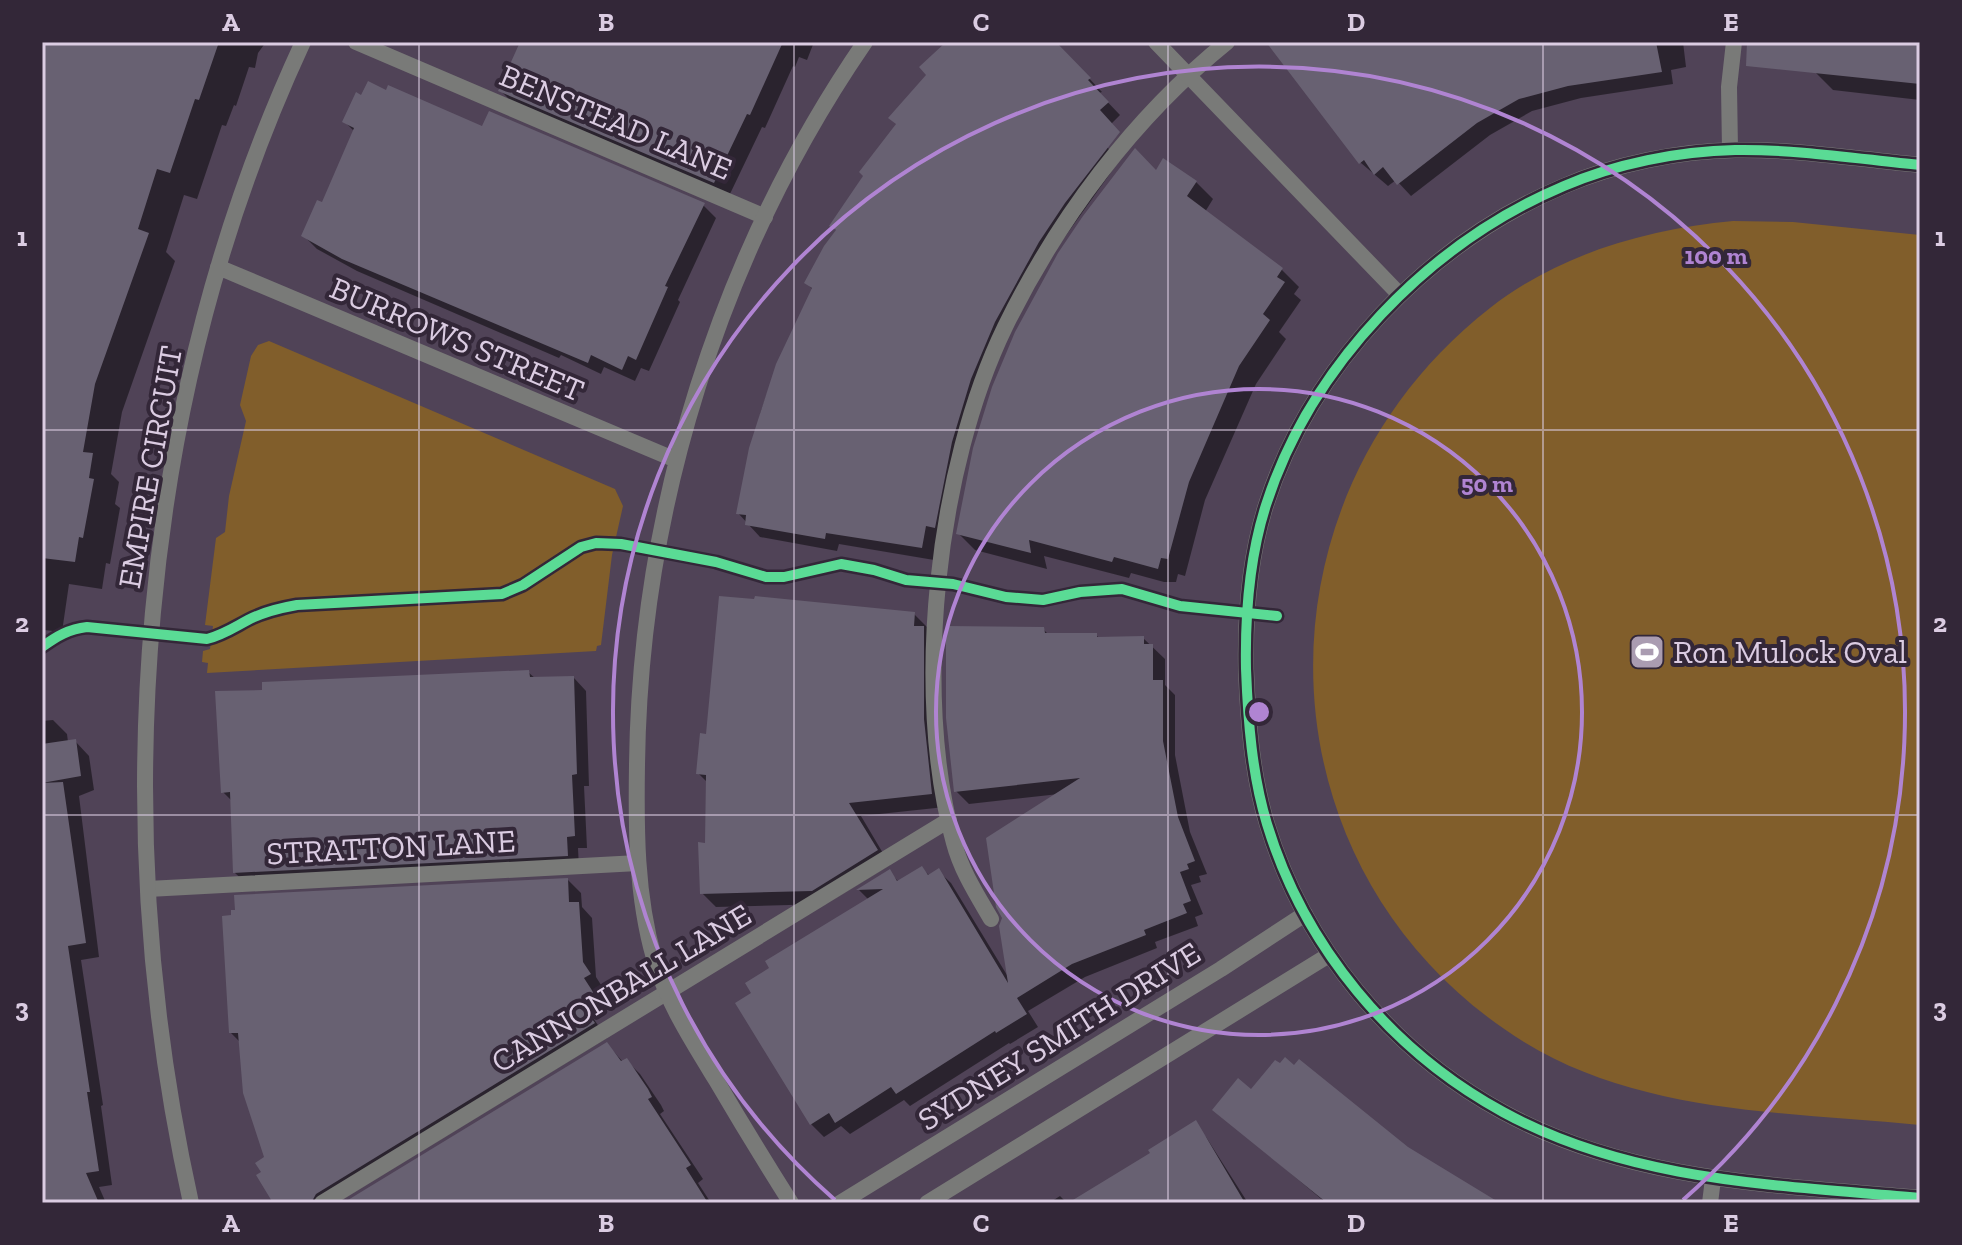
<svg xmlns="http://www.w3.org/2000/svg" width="1962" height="1245" font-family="'Zilla Slab',serif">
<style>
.green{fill:#815e2b}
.shadow{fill:#0007}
.building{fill:#686172}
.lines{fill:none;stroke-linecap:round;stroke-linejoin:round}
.lane{stroke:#797a78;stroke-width:16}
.street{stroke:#797a78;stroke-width:16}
.cycleway-casing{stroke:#332738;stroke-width:15}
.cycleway{stroke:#5adb95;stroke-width:10}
.grid{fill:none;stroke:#dbcce2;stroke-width:2;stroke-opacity:0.55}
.ring{fill:none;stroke:#b084d2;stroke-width:4}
.labels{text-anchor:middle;stroke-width:8;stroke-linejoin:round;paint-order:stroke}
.street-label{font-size:32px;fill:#dbcce2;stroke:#332738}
.poi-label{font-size:32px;fill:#dbcce2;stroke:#332738;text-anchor:start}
.centre{fill:#b084d2;stroke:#332738;stroke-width:4}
.ring-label{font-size:24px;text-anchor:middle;font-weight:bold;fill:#b084d2;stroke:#332738;stroke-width:8;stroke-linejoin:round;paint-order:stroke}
.neatline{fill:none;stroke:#dbcce2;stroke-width:3}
.grid-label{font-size:26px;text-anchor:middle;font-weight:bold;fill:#dbcce2}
</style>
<rect width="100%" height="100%" fill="#504357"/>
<path class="green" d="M1733,221L1793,222L1920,235V1125C1787,1112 1641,1114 1524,1042C1255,875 1243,501 1490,308C1559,254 1647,229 1733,221Z
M269,341L615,489L623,506L612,555L601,645L597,646L596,651L207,673L208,663L202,662L203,651L210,649L213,626L205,625L216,538L225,532L229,496L246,421L240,405L251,356L258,345Z"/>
<path class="shadow" d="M42,42H266L258,53L255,68L249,67L236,106L234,105L226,126L222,125L197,199L184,195L166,252L175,261L122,412L111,474L119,482L115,504L120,508L110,564L106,563L102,589L69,584L62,632L44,630L42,642Z
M522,42H814L807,60L799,57L795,67L793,66L765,128L762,127L729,196L515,105L500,90Z
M948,42H1055L1102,92L1099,93L1120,115L1111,124L1103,142L1119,161L1052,255L1007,336L984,392L934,560L839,544L837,551L760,537L738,513L761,411L777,365L813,290L806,282L838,232L832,226Z
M1269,42H1683L1686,67L1671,70L1673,84L1581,98L1532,111L1490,135L1411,196L1396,180L1388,186L1361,163Z
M1799,42H1920V100L1833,90L1815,72Z
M345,122L483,129L703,205L716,218L678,300L680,302L649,371L641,368L635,381L604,367L601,374L561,355L559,358L357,271L317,249L304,236L323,204L355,132Z
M1157,172L1196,182L1213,199L1205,212L1282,270L1299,287L1294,294L1301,300L1279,332L1286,339L1256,384L1205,500L1185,576L1178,574L1176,582H1164L1131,573L1129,578L1044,556L1047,569L975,550L958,533Z
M914,614L928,628L945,807L861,816L890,865L826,904L716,907L702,893L707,845L708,783L698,773L707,736Z
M1043,629L1049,635H1096L1100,639L1143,638L1165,659V685L1175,695V755L1190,832L1207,874L1199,876L1201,882L1191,885L1203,914L1195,917L1198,926L1155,942L1157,948L1085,977L1028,1011L1038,1027L1010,1044L1009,1043L910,1106L904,1100L850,1134L841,1126L824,1137L811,1124L869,900L859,890L889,872L899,882L921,868L930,876L938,871L951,883L1010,980L1059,794L969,804L956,791Z
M528,672L536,679L574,678L586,691L589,786H584L587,848H578L579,868L248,885L235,873L232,801L223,792Z
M53,720L67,734L68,742L75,741L89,756L94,790L79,796L99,957L81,960L103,1105L101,1106L112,1185L99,1187L106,1203H42V721Z
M568,880L581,893L582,907L592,918L596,977L603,988L596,992L607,1009L593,1018L607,1038L336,1203H276L264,1173L267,1158L241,1043L231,1033Z
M607,1044L623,1062L626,1060L640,1074L661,1105L664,1111L660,1114L703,1179L698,1183L711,1203H347Z
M1252,1092L1407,1149L1496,1203H1326L1215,1110Z
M1193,1124L1206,1137L1248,1203H1072L1153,1154Z
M1060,1196L1067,1203H1049Z"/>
<path class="building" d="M42,42H219L199,100L195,99L170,173L157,169L138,229L149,233L95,384L83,452L93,453L89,478L94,479L83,538L79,537L75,562L42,558Z
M520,42H783L750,115L747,114L714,183L498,91Z
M946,42H1056L1091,78L1088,80L1109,102L1100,110L1120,132L1065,203L1039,242L995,322L971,379L952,442L935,528L926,526L922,548L826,533L825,539L745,525L746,515L736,514L749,448L776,364L812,288L804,283L824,246L836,230L829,226L863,176L859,172L896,124L888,118L926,75L919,67Z
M1266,42H1656L1662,72L1568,86L1519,99L1477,123L1397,185L1383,167L1374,175L1364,160L1359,164Z
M1747,42H1920V84L1746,66Z
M368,81L386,90L388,85L482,126L489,111L705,203L665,286L668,287L636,360L628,356L622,370L591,355L588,363L342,259L301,236L317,200L322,202L354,128L342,122L356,92L361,95Z
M1135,148L1156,170L1163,158L1197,181L1187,196L1283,268L1277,277L1285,282L1263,314L1270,320L1239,366L1189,482L1168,559L1161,558L1158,569L1114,557L1112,562L1029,540L1031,553L956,534L973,448L992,387L1015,332L1058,253L1083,216Z
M719,596L754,599L755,596L915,612L914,626H924V719L932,794L849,803L878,850L812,891L700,894L698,842L705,843L706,775L696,774L700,733L706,734Z
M946,626L1044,627L1045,633H1097V637L1144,636V644H1153V680H1163V741L1178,817L1195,861L1187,864L1189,869L1180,872L1191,901L1183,904L1187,913L1144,930L1146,935L1072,964L1017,998L1027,1014L996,1033L995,1031L896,1094L891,1087L835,1123L829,1113L810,1125L735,1003L751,993L745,983L769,968L765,961L883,889L856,890L890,869L897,881L922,866L928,875L939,868L1008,983L999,926L1002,918L996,907L986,838L1080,778L954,792L946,718Z
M529,670L530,677L574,676L577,774L572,775L575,836L567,837L568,856L233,873L230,792L221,793L215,691L262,690V682Z
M76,739L81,776L42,783L63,782L86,943L68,946L90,1092H87L99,1171L86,1173L99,1203H42V744Z
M568,878L569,902H579L583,962L591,974L584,978L595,995L581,1004L595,1023L316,1194L311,1203H273L256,1175L261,1172L255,1163L264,1157L243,1093L238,1033H229L222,916L231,915V910H235L234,895Z
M607,1042L621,1061L627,1058L648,1089L652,1097L648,1099L691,1165L686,1168L708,1203H343Z
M1285,1057L1294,1065L1299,1059L1408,1147L1500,1203H1327L1212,1110L1238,1078L1251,1089L1275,1060L1280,1063Z
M1196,1120L1245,1203H1068L1150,1153L1148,1150Z"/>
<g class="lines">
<path class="lane" d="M356,42L765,217
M148,889L638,863
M991,919C977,895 961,870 954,843C912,693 937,467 1005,327C1058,219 1133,118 1227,42
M322,1203L949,820"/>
<path class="street" d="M1156,42L1399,294
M1730,150L1729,87L1734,42
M1920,165C1859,159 1796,149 1735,150C1679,151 1615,164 1564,186C1429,243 1311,365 1266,505C1249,558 1245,614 1246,669C1248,721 1252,775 1267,824C1304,946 1391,1051 1503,1112C1631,1182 1778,1185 1920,1198
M218,267L676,460
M191,1203C106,820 137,400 303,42
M791,1203C765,1162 740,1121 716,1080C692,1041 667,1002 654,958C636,895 636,829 637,765C640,510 720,253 865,42
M840,1203L1221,969L1305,914
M927,1203L1329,955
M1710,1203L1713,1179"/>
<defs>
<path id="cycleway" d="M1920,165C1859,159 1796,149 1735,150C1679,151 1615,164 1564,186C1429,243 1311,365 1266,505C1249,558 1245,614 1246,669C1248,721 1252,775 1267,824C1304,946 1391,1051 1503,1112C1631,1182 1778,1185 1920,1198
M42,647C57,636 69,629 87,627L207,639C223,635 233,628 248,620C263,612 280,608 297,605L502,594L523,585L581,547L596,543L621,544L716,562L766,577H784L841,564L874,570L906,580L953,584L1006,597L1043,600L1080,592L1122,589L1180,606L1277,616"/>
</defs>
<use href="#cycleway" class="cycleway-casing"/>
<use href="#cycleway" class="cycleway"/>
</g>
<path class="grid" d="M419,42V1203M794,42V1203M1168,42V1203M1543,42V1203M42,430H1920M42,815H1920"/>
<g class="ring">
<circle cx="1259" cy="712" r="323"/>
<path d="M835 1200A646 646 0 1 1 1683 1200"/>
</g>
<defs>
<symbol id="stadium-square" viewBox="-11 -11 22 22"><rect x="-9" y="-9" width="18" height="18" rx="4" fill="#aa9cb1" stroke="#332738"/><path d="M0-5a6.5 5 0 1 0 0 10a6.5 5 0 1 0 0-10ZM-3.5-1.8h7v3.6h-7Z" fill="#fff"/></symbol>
</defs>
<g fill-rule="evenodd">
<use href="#stadium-square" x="1627" y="632" width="40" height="40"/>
</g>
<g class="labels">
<g class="street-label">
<text transform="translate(616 122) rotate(23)" y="11">BENSTEAD LANE</text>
<text transform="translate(457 339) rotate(23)" y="11">BURROWS STREET</text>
<text transform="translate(150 467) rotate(-80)" y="11">EMPIRE CIRCUIT</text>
<text transform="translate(391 847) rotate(-3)" y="11">STRATTON LANE</text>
<text transform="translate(621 988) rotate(-31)" y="11">CANNONBALL LANE</text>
<text transform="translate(1059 1036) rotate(-32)" y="11">SYDNEY SMITH DRIVE</text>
</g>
<g class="poi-label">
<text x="1673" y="663">Ron Mulock Oval</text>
</g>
</g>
<circle cx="1259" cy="712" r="12" class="centre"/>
<g class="ring-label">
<text x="1716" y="264">100 m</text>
<text x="1487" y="492">50 m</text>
</g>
<rect width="1962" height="1245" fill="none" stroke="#332738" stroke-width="88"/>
<rect x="44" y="44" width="1874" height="1157" class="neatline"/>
<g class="grid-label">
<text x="231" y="31">A</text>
<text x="606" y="31">B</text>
<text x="981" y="31">C</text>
<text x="1356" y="31">D</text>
<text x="1731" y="31">E</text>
<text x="22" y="246">1</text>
<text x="1940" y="246">1</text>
<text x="22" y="632">2</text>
<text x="1940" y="632">2</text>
<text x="22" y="1017">3</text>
<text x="1940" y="1017">3</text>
<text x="231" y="1232">A</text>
<text x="606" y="1232">B</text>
<text x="981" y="1232">C</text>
<text x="1356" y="1232">D</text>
<text x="1731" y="1232">E</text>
</g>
</svg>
